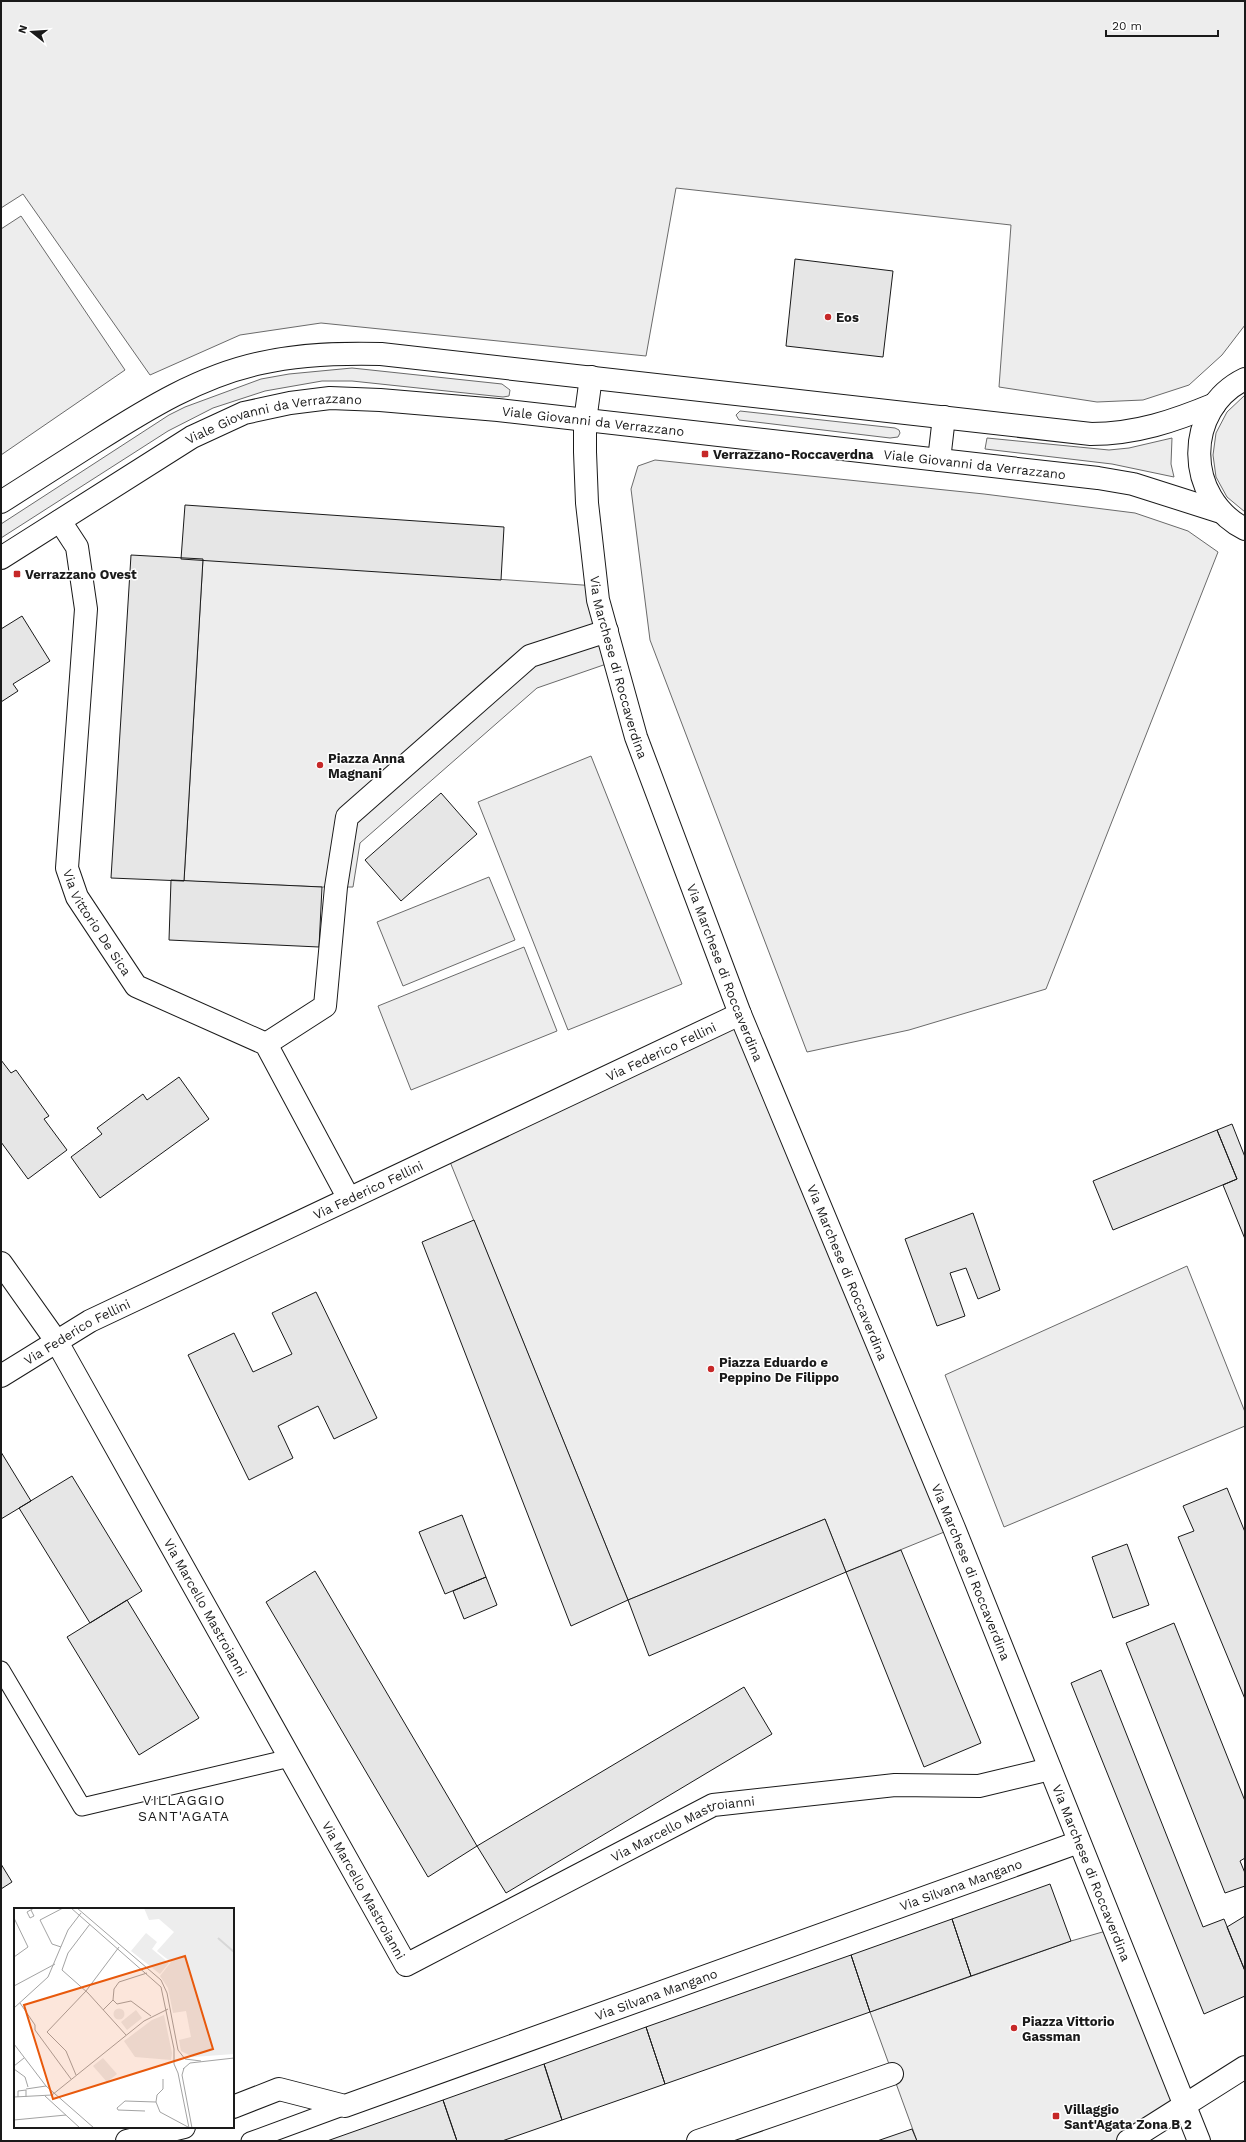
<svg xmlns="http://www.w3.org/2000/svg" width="1246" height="2142" font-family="'Work Sans',sans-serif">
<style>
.built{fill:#ededed;stroke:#6a6a6a}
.building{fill:#e6e6e6;stroke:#1a1a1a}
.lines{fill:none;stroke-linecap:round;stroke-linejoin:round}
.lane-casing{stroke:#1a1a1a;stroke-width:19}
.street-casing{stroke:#1a1a1a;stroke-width:24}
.secondary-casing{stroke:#1a1a1a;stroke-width:24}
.lane{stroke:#fff;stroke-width:17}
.street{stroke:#fff;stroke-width:22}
.secondary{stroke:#fff;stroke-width:22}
.poi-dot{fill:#c62828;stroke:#fff;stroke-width:1.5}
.labels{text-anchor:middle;stroke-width:3;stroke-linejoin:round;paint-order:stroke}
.poi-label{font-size:13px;font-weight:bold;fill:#1a1a1a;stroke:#fff;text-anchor:start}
.street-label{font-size:13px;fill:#1a1a1a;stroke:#fff}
.neighbourhood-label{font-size:14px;letter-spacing:1px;fill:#1a1a1a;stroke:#fff}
.inset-river{fill:none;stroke:#d7d7d7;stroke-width:2}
.inset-road{fill:none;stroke:#a3a3a3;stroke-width:1}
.view{fill:#e8590c;fill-opacity:0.15;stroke:#e8590c;stroke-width:2}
.inset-edge{fill:none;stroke:#1a1a1a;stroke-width:2}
</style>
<rect width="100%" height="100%" fill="#fff"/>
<path class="built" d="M1,1H1245V325L1222,355L1189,385L1143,400L1097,402L999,387L1011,225L676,188L646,356L321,323L240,335L150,375L23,194L1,208Z
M21,216L125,370L1,455V229Z
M352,368L502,384L510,390L509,396L503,397L352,381H322L265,391L213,408L168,431L1,538V524L169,415L185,407L261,379L289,374Z
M1245,395V512L1227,497L1216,477L1213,455L1216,433L1227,412Z
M740,411L895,428L899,430L900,433L898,437L890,438L739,420L736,415Z
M987,438L1109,450L1129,448L1172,438L1171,464L1174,477L1112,464L985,449Z
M655,460L984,494L1135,513L1188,531L1218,552L1046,989L909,1030L807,1052L650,640L631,489L638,466Z
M203,559L597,586L615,661L537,688L360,843L353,887H322L184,881Z
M591,756L682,984L568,1030L478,802Z
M489,877L515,940L403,986L377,922Z
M524,947L557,1031L411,1090L378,1006Z
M740,1014L954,1528L846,1572L825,1519L628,1600L446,1152Z
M1187,1266L1245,1412V1426L1004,1527L945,1375Z
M1113,1929L1184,2105L1128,2141H917L870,2012L1071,1941Z"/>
<path class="building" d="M795,259L893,271L883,357L786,346Z
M185,505L504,527L501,580L181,559Z
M131,555L203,559L184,881L111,878Z
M22,616L50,661L13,684L18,691L1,702V629Z
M441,793L477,834L401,901L365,860Z
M171,880L322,887L319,947L169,940Z
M1,1060L11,1073L16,1070L49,1116L44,1119L67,1150L28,1179L1,1142Z
M179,1077L209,1119L100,1198L71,1157L102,1134L97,1128L143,1094L147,1100Z
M1232,1124L1245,1157V1239L1223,1185L1237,1179L1217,1130Z
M1217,1130L1237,1179L1113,1230L1093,1181Z
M973,1213L1000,1290L978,1299L966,1268L950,1273L965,1316L937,1326L905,1239Z
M474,1220L628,1600L571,1626L422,1242Z
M316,1292L377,1418L334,1439L318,1406L278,1426L293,1458L249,1480L188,1355L234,1333L253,1372L292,1354L272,1313Z
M1,1452L31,1501L1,1519Z
M72,1476L142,1591L90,1623L19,1508Z
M1227,1488L1245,1532V1699L1178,1537L1194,1531L1183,1506Z
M462,1515L486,1577L445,1594L419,1532Z
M825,1519L846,1572L649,1656L628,1600Z
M1127,1544L1149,1605L1113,1618L1092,1557Z
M901,1550L981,1743L924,1767L846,1572Z
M315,1571L477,1846L428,1877L266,1602Z
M486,1577L497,1605L464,1619L453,1591Z
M127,1600L199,1718L139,1755L67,1637Z
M1174,1623L1245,1801V1858L1240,1861L1245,1873V1886L1225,1893L1126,1643Z
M1101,1670L1203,1927L1224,1919L1245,1971V1996L1204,2014L1071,1683Z
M744,1687L772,1734L506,1893L477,1846Z
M1,1864L12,1882L1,1889Z
M1050,1884L1071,1941L971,1976L952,1919Z
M1245,1916V1971L1227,1927Z
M952,1919L971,1976L870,2012L851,1955Z
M851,1955L870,2012L665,2084L646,2027Z
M646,2027L665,2084L562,2120L544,2064Z
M544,2064L562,2120L502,2141H457L443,2100Z
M443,2100L457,2141H327Z
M912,2129L917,2141H877Z"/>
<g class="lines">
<defs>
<path id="lane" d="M1,1670L82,1807L290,1758
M250,2141L345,2106"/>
<g id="street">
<path id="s1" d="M591,377L585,421V452L587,503L598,600L636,737L740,1014L954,1528L1199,2141"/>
<path id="s2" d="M60,521L77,547L86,609L67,868L77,897L136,986L266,1044L348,1197"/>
<path d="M266,1044L325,1006L336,887L347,817L530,656L607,631"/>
<path id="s3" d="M1,1263L57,1342L406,1965L713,1805L895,1785L979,1786L1050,1769"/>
<path id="s4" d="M1,1376L90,1321L740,1014"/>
<path id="s5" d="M233,2107L279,2089L345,2106L1079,1842"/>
<path d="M127,2141L184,2127"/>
<path d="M698,2141L892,2074"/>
<path d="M1128,2141L1245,2067"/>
</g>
<g id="secondary">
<path d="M1245,379C1183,409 1185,499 1245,529"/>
<path d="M939,460L944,417"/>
<path d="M1,502C32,482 64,462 95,442C147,409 200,376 261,363C301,354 340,353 381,354L1091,434C1136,434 1174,421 1215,404"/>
<path id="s6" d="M1,558L192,437L244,413L290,403L330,398L380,400L498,410L1098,478L1133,484L1221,512"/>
</g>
</defs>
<use href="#lane" class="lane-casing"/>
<use href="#street" class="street-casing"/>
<use href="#secondary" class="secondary-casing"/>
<use href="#lane" class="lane"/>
<use href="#street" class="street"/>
<use href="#secondary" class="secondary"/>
</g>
<g class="poi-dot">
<circle cx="828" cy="317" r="4"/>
<rect x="701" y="450" width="8" height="8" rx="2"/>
<rect x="13" y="570" width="8" height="8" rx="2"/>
<circle cx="320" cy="765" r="4"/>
<circle cx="711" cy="1369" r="4"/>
<circle cx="1014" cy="2028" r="4"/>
<rect x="1052" y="2112" width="8" height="8" rx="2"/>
</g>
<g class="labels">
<g class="poi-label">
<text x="836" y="322">Eos</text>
<text x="713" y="459">Verrazzano-Roccaverdna</text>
<text x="25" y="579">Verrazzano Ovest</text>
<text x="328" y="763">Piazza Anna<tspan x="328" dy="15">Magnani</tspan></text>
<text x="719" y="1367">Piazza Eduardo e<tspan x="719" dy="15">Peppino De Filippo</tspan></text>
<text x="1022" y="2026">Piazza Vittorio<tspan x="1022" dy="15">Gassman</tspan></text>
<text x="1064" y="2114">Villaggio<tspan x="1064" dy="15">Sant'Agata Zona B 2</tspan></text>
</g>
<g class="street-label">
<text dy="5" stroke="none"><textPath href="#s6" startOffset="311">Viale Giovanni da Verrazzano</textPath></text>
<text dy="5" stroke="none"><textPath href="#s6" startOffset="635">Viale Giovanni da Verrazzano</textPath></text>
<text dy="5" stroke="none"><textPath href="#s6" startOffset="1019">Viale Giovanni da Verrazzano</textPath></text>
<text dy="5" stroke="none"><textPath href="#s1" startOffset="294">Via Marchese di Roccaverdina</textPath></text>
<text dy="5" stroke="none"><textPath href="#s2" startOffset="416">Via Vittorio De Sica</textPath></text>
<text dy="5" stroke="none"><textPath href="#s1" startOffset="618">Via Marchese di Roccaverdina</textPath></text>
<text dy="5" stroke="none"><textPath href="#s4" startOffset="736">Via Federico Fellini</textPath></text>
<text dy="5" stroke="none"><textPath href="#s4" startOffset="412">Via Federico Fellini</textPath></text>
<text dy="5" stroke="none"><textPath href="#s1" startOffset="942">Via Marchese di Roccaverdina</textPath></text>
<text dy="5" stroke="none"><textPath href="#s4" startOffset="88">Via Federico Fellini</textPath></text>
<text dy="5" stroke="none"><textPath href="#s1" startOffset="1266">Via Marchese di Roccaverdina</textPath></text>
<text dy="5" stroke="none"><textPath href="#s3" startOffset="401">Via Marcello Mastroianni</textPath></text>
<text dy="5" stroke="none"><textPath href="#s3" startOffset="1121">Via Marcello Mastroianni</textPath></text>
<text dy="5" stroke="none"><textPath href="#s1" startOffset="1590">Via Marchese di Roccaverdina</textPath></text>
<text dy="5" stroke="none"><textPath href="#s5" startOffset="772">Via Silvana Mangano</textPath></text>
<text dy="5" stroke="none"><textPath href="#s3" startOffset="725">Via Marcello Mastroianni</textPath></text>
<text dy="5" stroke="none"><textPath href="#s5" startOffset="448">Via Silvana Mangano</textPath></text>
</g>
<g class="neighbourhood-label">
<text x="184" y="1805">VILLAGGIO<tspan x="184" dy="16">SANT'AGATA</tspan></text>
</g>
</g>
<g transform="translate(14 1908)">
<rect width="220" height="220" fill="#fff"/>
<path d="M130,0H220V146L179,149L167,143L165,132L177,129L172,103L159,105L154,80L146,68L157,54L143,43L160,24L145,11L135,12ZM132,25L143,34L138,41L155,55L146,66L117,43ZM99.5 106a5.5 5.5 0 1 1 11 0a5.5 5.5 0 1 1-11 0ZM122,102L128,110L113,122L107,114ZM150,107L158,145L157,152L121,149L110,133L138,112ZM89,150L103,166L93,174L79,158Z" fill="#ededed"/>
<path class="inset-river" d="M204,30L220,44"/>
<path class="inset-road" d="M57,0L147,79L160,141V156L164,165L175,220M63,0L147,72L153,85L164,142L171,151L187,153M17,2L20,8L16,10L13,4L20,0M0,10L14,39L0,49M76,16L54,45L48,62L74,85L112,127M47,39L38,36L26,12L49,0M0,78L41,56M99,92L103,96L117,93L137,108M6,95L21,117V122L57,171M0,100L34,69L54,22L67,5M89,102L99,92L100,81L105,74L133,65M0,136L32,178L80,220M0,158L10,150M170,160L168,167L178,220M0,161L11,169L14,179M169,161L176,155L220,150M62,167L52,143L33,124L72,83L105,39M12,181L32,178M31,188L66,220M0,189L38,187L130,113L154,101M4,189V183L12,182V189M142,194L143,187L149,181V171M131,203L104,202L103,200L111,193L142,194L146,204L174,219M0,212L52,207"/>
<path class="view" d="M171,48L199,141L39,191L10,97Z"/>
<rect width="220" height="220" class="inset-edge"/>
</g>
<rect width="1246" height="2142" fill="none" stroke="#1a1a1a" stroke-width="4"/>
<g transform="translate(32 32) rotate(287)" stroke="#ffffff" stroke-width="3" paint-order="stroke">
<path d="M0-3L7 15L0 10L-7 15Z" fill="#1a1a1a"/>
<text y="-6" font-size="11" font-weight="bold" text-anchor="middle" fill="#1a1a1a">N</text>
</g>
<path d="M1106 30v6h112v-6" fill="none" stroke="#1a1a1a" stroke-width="2"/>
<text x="1112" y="30" font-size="12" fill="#1a1a1a" stroke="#ffffff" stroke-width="3" paint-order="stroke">20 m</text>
</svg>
